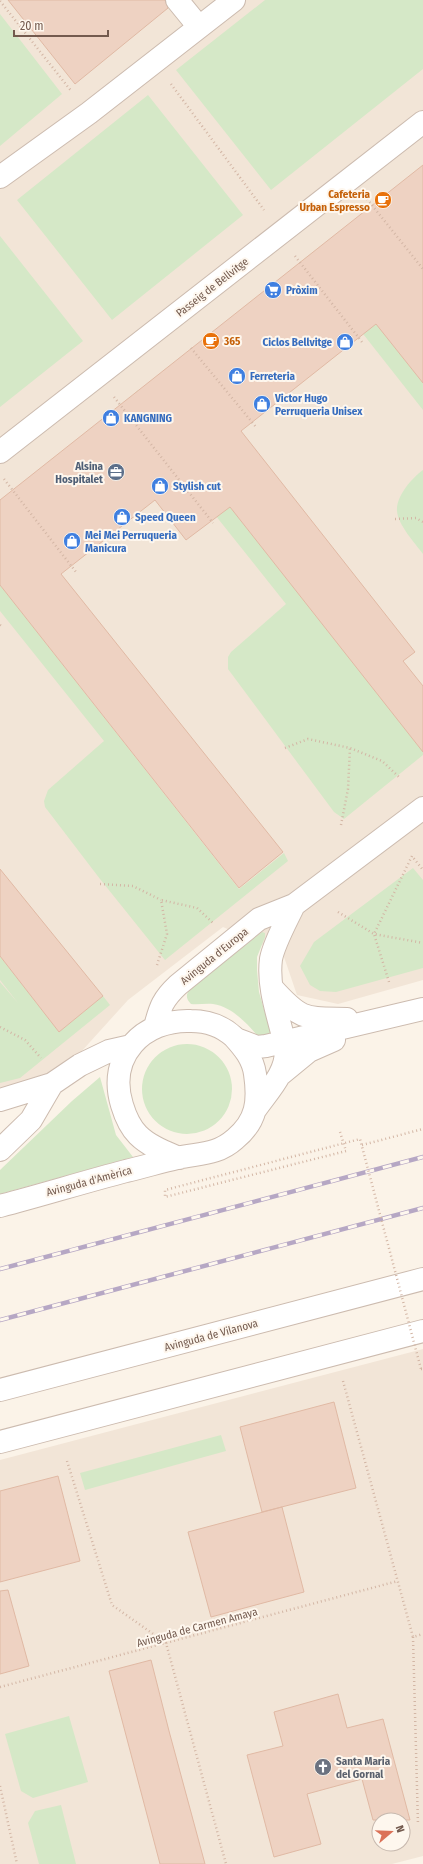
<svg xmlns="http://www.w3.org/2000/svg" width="423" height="1864" font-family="'Fira Sans Condensed',sans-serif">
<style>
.residential{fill:#f2e5d7;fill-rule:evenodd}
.green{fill:#d5e8c7}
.building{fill:#eed2c2;stroke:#e0b9a4}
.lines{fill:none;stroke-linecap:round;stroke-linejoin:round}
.minor-casing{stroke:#ccbbaf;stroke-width:24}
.path{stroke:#d3b6a5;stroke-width:2.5;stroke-dasharray:1 3;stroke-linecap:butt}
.minor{stroke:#fff;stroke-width:22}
.rail-casing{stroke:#b6a7c4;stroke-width:4.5}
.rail{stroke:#fef7ee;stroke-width:3;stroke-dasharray:9;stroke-linecap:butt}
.path-bridge{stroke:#d3b6a5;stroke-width:2.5;stroke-dasharray:1 3;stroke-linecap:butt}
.labels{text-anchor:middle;stroke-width:4;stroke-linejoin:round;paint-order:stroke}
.food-label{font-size:11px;font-weight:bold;fill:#c56008;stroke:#fef7ee;text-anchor:end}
.street-label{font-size:11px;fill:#735a4e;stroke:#fef7ee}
.shop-label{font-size:11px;font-weight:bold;fill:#366cbe;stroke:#fef7ee;text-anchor:start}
.service-label{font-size:11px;font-weight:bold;fill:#4e5e75;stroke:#fef7ee;text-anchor:end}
.worship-label{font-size:11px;font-weight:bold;fill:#5b616d;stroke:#fef7ee;text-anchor:start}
</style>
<rect width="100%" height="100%" fill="#fbf3e8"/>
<path class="residential" d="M0,0H423V980L338,1004L297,995L283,954L223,927L128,1000L52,1084L0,1100Z
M423,1349V1856L392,1864H0V1460ZM379,1820H403V1844H379Z"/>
<path class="green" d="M265,0H423V69L271,190L176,70Z
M0,14L62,94L0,146Z
M148,95L243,215L112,320L17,200Z
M0,236L83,341L0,407Z
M317,249L423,383V410L304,259Z
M138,390L419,746L423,744V755L344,819L334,812L228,669V657L231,652L286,604L125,402Z
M423,470V554C415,543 398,525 397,511C396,496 412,478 423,470Z
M0,585L239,889L284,853L288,861L165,960L100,879L45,807L44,801L48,790L104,741L0,611Z
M413,868L423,880V968L336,992L320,991L310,985L300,966L314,942Z
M262,932L265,933V937L257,957V970L259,992L272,1037L263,1042C250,1027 234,1007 213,1004C206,1003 198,1005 191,1004C183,996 188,991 195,985Z
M0,956L59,1032L103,996L110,1005L20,1078L0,1083V982L18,1003L0,980Z
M142 1089a45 45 0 1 1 90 0a45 45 0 1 1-90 0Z
M100,1077L116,1135L133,1157L0,1194V1170L72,1101Z
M221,1435L226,1451L85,1490L80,1473Z
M69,1716L88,1782L33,1798L21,1791L5,1734Z
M61,1805L76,1864H39L28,1823L35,1811Z"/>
<path class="building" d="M8,0H165L168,8L75,84Z
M423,165V383L376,324L241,431L415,652L403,661L423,686V752L230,507L186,540L155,500L61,574L283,852L239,888L0,585V500Z
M0,869L103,996L59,1032L0,956Z
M334,1402L356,1488L262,1512L240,1427Z
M58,1476L80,1561L0,1582V1491Z
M282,1507L304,1592L211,1617L188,1532Z
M8,1590L29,1666L0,1674V1591Z
M151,1660L169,1731L205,1864H160L155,1845L109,1671Z
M338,1694L347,1728L383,1719L410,1820H373L362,1779L307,1794L321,1844L274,1857L247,1755L283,1746L274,1712Z"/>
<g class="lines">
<defs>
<path id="minor" d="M177,0L199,27
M0,177L89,113L234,0
M0,452L423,122
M273,989C302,1021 305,1018 347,1019
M155,1027C160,1007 163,999 178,985L259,919L294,905L423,808
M236,1039L257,1047L266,1046L423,1009
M281,1074L309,1051L334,1040
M0,1100L52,1084L80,1065L109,1051L131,1046
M255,1110C268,1091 287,1073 286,1049C280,1020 267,989 271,959C274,943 287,920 294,905
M0,1150L31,1120L52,1084
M0,1206C42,1195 84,1182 126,1171C143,1167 160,1162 177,1158C200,1153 217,1155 235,1139C257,1121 259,1101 255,1074C253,1059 244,1048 234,1037C222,1026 207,1021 191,1021C143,1019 107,1056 122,1105C125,1115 130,1127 138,1135C149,1146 165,1152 179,1158
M0,1390L423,1279
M0,1442L423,1331"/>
</defs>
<use href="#minor" class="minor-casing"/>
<path class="path" d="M0,1L72,92
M171,84L264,210
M367,199L423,269
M295,256L362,342
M191,348L256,427
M114,397L213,523
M4,479L76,572
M395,519L416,518L423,522
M0,625L2,627
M285,748L308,739L350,748L382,761L400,778
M341,825L348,789L350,748
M100,884L133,886L161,900
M338,912L374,934L423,943
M157,965L167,934L161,900L197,908L213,923
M389,982L374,934L412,856L423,870
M0,1027L25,1040L41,1058
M340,1132L346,1151
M362,1145L423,1129
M421,1369H423
M343,1381L413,1637L423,1634
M67,1461L112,1605L166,1643L226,1864
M413,1637L418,1825
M0,1687L398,1581
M0,1786L17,1864"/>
<use href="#minor" class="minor"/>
<defs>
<path id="rail" d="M0,1269L423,1157
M0,1320L423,1208"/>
</defs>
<use href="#rail" class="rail-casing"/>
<use href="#rail" class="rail"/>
<path class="path-bridge" d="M346,1151L165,1197V1190L360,1139L421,1369"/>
</g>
<defs>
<symbol id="cafe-disc" viewBox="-11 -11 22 22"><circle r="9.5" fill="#e8710a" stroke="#fef7ee"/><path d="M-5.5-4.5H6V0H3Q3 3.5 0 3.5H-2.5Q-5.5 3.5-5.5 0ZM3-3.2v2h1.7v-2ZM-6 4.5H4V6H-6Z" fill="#fff"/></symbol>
<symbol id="supermarket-disc" viewBox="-11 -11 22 22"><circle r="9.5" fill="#3f7fe0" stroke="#fef7ee"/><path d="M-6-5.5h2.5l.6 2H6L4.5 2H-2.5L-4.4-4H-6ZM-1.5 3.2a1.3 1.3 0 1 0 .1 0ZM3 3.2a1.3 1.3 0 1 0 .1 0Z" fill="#fff"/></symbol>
<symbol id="shop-disc" viewBox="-11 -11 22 22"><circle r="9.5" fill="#3f7fe0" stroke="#fef7ee"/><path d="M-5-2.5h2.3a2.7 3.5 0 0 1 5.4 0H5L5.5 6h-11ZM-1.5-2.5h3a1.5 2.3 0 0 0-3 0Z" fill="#fff"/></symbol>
<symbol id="office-disc" viewBox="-11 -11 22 22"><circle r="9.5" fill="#5c6f8a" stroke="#fef7ee"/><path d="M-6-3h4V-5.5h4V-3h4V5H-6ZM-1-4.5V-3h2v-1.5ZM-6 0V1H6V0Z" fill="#fff"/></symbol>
<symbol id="church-disc" viewBox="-11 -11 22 22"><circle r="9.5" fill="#6b7280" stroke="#fef7ee"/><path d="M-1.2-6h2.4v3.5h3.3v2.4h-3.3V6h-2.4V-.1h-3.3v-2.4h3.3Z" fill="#fff"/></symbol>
</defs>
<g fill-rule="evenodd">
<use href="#cafe-disc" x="373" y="190" width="20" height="20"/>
<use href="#supermarket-disc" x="263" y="280" width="20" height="20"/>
<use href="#cafe-disc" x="201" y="331" width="20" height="20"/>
<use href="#shop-disc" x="335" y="332" width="20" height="20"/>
<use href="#shop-disc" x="227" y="366" width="20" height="20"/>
<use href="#shop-disc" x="252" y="394" width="20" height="20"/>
<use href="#shop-disc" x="101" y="408" width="20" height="20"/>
<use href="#office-disc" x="106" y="462" width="20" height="20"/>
<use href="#shop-disc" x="150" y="476" width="20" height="20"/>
<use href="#shop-disc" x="112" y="507" width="20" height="20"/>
<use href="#shop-disc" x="62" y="531" width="20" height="20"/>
<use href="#church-disc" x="313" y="1757" width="20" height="20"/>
</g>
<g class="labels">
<g class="food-label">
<text x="370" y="198">Cafeteria<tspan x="370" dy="13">Urban Espresso</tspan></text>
<text x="224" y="345" text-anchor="start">365</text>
</g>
<g class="street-label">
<text transform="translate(212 287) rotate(-38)" y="4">Passeig de Bellvitge</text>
<text transform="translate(214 956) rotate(-39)" y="4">Avinguda d'Europa</text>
<text transform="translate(89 1181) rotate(-15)" y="4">Avinguda d'Amèrica</text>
<text transform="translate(211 1335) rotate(-15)" y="4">Avinguda de Vilanova</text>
<text transform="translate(197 1627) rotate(-15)" y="4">Avinguda de Carmen Amaya</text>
</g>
<g class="shop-label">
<text x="286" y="294">Pròxim</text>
<text x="332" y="346" text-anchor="end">Ciclos Bellvitge</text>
<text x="250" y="380">Ferreteria</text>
<text x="275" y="402">Victor Hugo<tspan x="275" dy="13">Perruqueria Unisex</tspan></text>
<text x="124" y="422">KANGNING</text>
<text x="173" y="490">Stylish cut</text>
<text x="135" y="521">Speed Queen</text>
<text x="85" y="539">Mei Mei Perruqueria<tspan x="85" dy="13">Manicura</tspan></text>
</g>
<g class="service-label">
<text x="103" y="470">Alsina<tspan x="103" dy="13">Hospitalet</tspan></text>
</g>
<g class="worship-label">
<text x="336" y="1765">Santa Maria<tspan x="336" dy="13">del Gornal</tspan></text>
</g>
</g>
<g transform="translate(391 1832) rotate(71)"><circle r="19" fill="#fef7ee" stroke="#c6b8ae"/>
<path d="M0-3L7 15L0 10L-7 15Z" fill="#db7157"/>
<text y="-6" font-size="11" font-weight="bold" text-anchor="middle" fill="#735a4e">N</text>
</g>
<path d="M14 30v6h94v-6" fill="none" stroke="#735a4e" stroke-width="2"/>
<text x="20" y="30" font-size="12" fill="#735a4e" stroke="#fef7ee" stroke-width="3" paint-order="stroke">20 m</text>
</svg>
